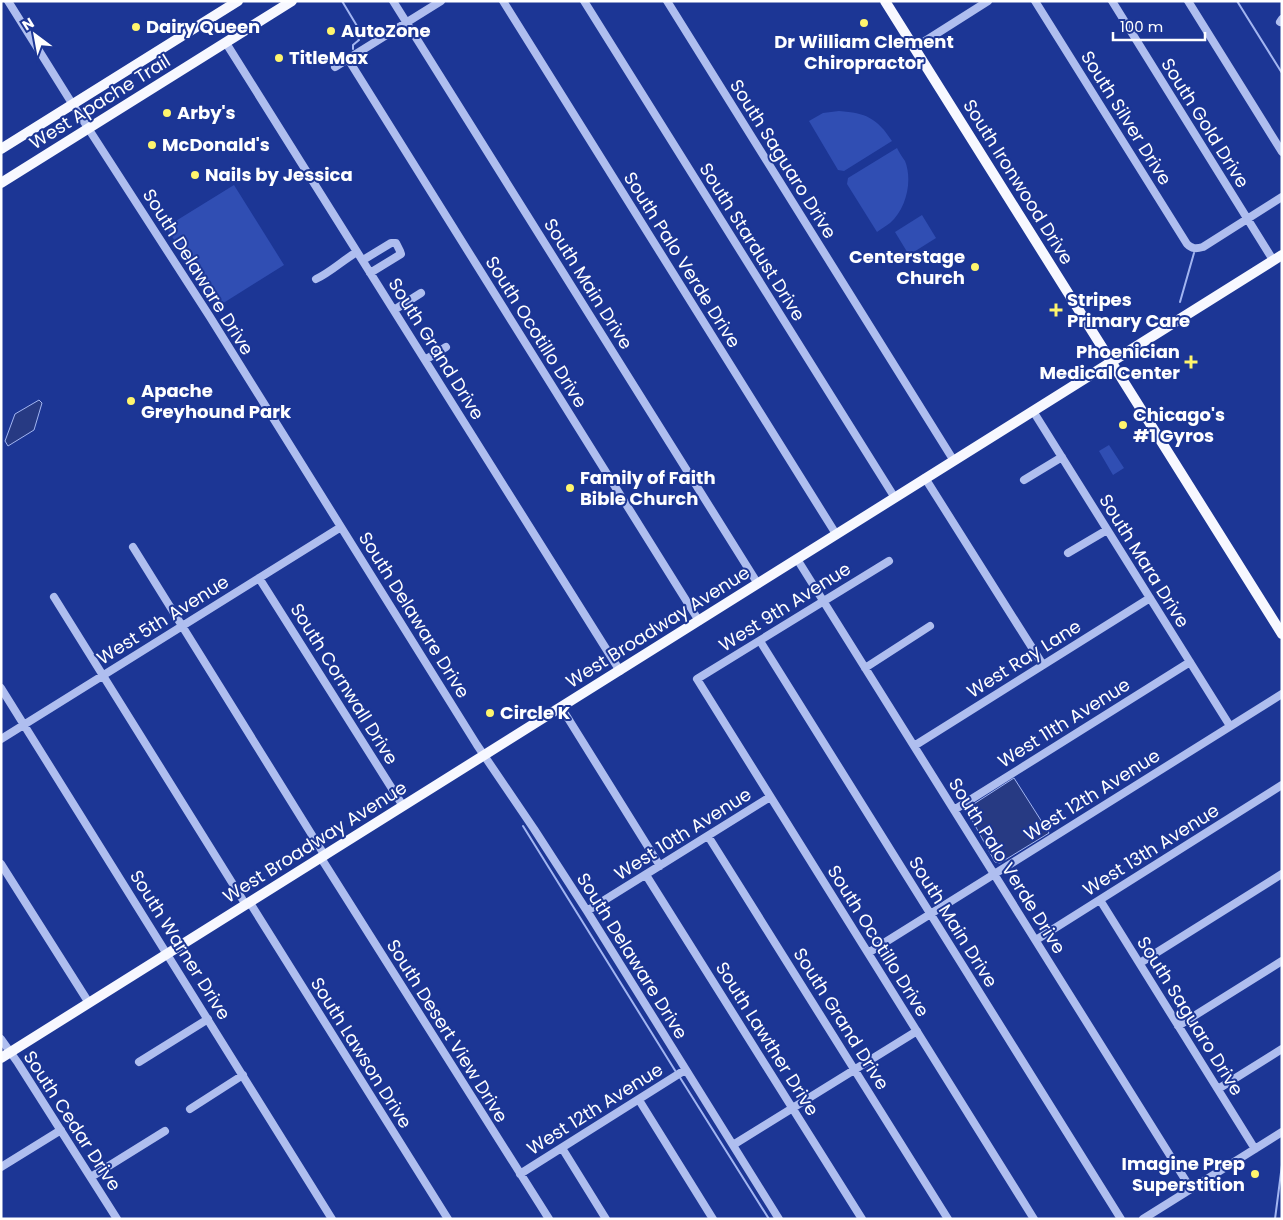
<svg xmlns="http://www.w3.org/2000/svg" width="1283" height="1220" font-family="Poppins,sans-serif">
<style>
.green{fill:#304eb3}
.water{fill:#273a83;stroke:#a2b5f1}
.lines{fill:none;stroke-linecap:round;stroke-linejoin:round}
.stream{stroke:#a2b5f1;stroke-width:2}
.minor{stroke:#afbeef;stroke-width:8}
.major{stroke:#f7f8ff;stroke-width:10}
.poi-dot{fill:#fff56d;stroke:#1c3695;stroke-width:2}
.labels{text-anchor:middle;stroke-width:4;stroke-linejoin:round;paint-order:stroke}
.poi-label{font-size:18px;font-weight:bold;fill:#fff;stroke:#1c3695;text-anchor:start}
.street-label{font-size:18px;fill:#fff;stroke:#1c3695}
</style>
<rect width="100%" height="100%" fill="#1c3695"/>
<path class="green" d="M839,111C866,113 877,118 892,141L844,171L838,170L809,121L823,113Z
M897,148C899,152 902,157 905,161C913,181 906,209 890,223C886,226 881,229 877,232L847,184L848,178Z
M234,185L284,265L217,307L166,227Z
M922,215L936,238L909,255L895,232Z
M1109,445L1124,468L1113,475L1099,451Z"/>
<path class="water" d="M39,400L42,403L34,430L8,446L5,441L15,414Z
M1014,778L1049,833L1000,863L995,862L966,809Z"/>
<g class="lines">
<path class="stream" d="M342,1L357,26L356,32L359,40L353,45V49
M1237,1L1282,73
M1180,302L1194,253
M523,826L676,1072
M679,1076L769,1219
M1275,1219L1282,1165"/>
<path class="minor" d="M8,1L68,97L210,317L477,745L534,829L587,911L779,1219
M393,1L758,584
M503,1L836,534
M584,1L895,498
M667,1L954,461
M1035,1L1187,244C1192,249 1196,249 1203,247L1282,197
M1112,1L1273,260
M1188,1L1282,152
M1280,22L1282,19
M226,43L620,671
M914,48L988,1
M348,59L699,621
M335,67L441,1
M363,260L391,243H396L400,251L401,254L370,273
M316,279C331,272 343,260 357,252
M394,310L421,293
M425,360L446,347
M1033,411L1230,726
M925,478L1043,665
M1024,480L1062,457
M133,547L325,856
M1068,553L1107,530
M797,559L1191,1189
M889,561L697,679L1034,1219
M259,578L403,806
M54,597L246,905
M760,641L1121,1219
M865,668L930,626
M1,688L332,1219
M561,707L660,866
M1,739L341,527
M914,746L1150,598
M954,810L1190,662
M708,836L948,1219
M321,858L549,1219
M1,864L89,1003
M646,875L862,1219
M1100,900L1255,1149
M250,903L448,1219
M587,911L770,797
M1036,940L1282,785
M868,953L1282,694
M1140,963L1282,874
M1178,1026L1282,961
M1,1039L18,1063L117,1219
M139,1062L208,1019
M1218,1089L1282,1049
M639,1100L713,1219
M190,1109L243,1075
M733,1145L917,1031
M562,1148L606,1219
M1,1167L61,1130
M520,1174L685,1070
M91,1177L165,1131
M1143,1219L1282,1132"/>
<path class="major" d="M885,1L1282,634
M1,149L238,1
M1,183L292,1
M1,1058L1282,255"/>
</g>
<g class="poi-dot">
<circle cx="864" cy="23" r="5"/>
<circle cx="136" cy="27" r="5"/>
<circle cx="331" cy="31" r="5"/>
<circle cx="279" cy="58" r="5"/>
<circle cx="167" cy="113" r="5"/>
<circle cx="152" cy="145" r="5"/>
<circle cx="195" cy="175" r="5"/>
<circle cx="975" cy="267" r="5"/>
<path d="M1053.5 302.5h5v5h5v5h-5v5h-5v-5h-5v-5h5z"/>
<path d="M1188.5 354.5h5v5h5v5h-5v5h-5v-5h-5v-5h5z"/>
<circle cx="131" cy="401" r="5"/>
<circle cx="1123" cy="425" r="5"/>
<circle cx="570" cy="488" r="5"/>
<circle cx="490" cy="713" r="5"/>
<circle cx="1255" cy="1174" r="5"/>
</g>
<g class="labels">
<g class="poi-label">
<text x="146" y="33">Dairy Queen</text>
<text x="341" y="37">AutoZone</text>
<text x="864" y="48" text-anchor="middle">Dr William Clement<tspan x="864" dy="21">Chiropractor</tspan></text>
<text x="289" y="64">TitleMax</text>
<text x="177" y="119">Arby's</text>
<text x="162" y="151">McDonald's</text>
<text x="205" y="181">Nails by Jessica</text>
<text x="965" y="263" text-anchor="end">Centerstage<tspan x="965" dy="21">Church</tspan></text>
<text x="1067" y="306">Stripes<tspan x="1067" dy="21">Primary Care</tspan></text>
<text x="1180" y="358" text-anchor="end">Phoenician<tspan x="1180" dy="21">Medical Center</tspan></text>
<text x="141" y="397">Apache<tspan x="141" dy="21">Greyhound Park</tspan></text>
<text x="1133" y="421">Chicago's<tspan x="1133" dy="21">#1 Gyros</tspan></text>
<text x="580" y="484">Family of Faith<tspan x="580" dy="21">Bible Church</tspan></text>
<text x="500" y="719">Circle K</text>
<text x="1245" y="1170" text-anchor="end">Imagine Prep<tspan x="1245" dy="21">Superstition</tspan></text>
</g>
<g class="street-label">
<text transform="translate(100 102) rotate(-32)" y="6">West Apache Trail</text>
<text transform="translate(1126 118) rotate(58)" y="6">South Silver Drive</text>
<text transform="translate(1205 123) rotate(58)" y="6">South Gold Drive</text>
<text transform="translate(783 159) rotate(58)" y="6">South Saguaro Drive</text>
<text transform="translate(1018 182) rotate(58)" y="6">South Ironwood Drive</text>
<text transform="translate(752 242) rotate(58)" y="6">South Stardust Drive</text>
<text transform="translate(682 260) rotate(58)" y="6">South Palo Verde Drive</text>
<text transform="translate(198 272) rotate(58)" y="6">South Delaware Drive</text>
<text transform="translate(588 284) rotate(58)" y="6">South Main Drive</text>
<text transform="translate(536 332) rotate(58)" y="6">South Ocotillo Drive</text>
<text transform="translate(436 349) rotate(58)" y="6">South Grand Drive</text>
<text transform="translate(1144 561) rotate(58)" y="6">South Mara Drive</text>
<text transform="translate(785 607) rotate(-32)" y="6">West 9th Avenue</text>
<text transform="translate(414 615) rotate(58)" y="6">South Delaware Drive</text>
<text transform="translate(163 620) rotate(-32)" y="6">West 5th Avenue</text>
<text transform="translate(658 627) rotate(-32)" y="6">West Broadway Avenue</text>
<text transform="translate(1024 659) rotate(-32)" y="6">West Ray Lane</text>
<text transform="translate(344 684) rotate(58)" y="6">South Cornwall Drive</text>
<text transform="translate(1064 723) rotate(-32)" y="6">West 11th Avenue</text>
<text transform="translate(1092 795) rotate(-32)" y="6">West 12th Avenue</text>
<text transform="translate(683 834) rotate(-32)" y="6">West 10th Avenue</text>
<text transform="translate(315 842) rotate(-32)" y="6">West Broadway Avenue</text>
<text transform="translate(1151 850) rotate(-32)" y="6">West 13th Avenue</text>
<text transform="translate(1007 866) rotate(58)" y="6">South Palo Verde Drive</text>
<text transform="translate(953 922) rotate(58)" y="6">South Main Drive</text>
<text transform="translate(878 941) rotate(58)" y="6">South Ocotillo Drive</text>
<text transform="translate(180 945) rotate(58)" y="6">South Warner Drive</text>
<text transform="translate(632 956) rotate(58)" y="6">South Delaware Drive</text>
<text transform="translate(1190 1016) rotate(58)" y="6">South Saguaro Drive</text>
<text transform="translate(841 1019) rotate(58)" y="6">South Grand Drive</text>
<text transform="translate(447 1031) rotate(58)" y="6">South Desert View Drive</text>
<text transform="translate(767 1039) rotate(58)" y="6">South Lawther Drive</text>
<text transform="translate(361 1053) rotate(58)" y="6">South Lawson Drive</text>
<text transform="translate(595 1109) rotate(-32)" y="6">West 12th Avenue</text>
<text transform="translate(72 1121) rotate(57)" y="6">South Cedar Drive</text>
</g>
</g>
<rect width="1283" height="1220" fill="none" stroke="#ffffff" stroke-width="5"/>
<g transform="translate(35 35) rotate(328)" stroke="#1c3695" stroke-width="4" paint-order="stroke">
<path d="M0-4L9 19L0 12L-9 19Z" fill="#ffffff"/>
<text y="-8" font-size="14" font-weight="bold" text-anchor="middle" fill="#ffffff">N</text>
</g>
<path d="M1113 32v8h92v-8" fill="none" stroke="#ffffff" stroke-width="2.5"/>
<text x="1120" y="32" font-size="15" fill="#ffffff" stroke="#1c3695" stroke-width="4" paint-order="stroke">100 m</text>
</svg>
